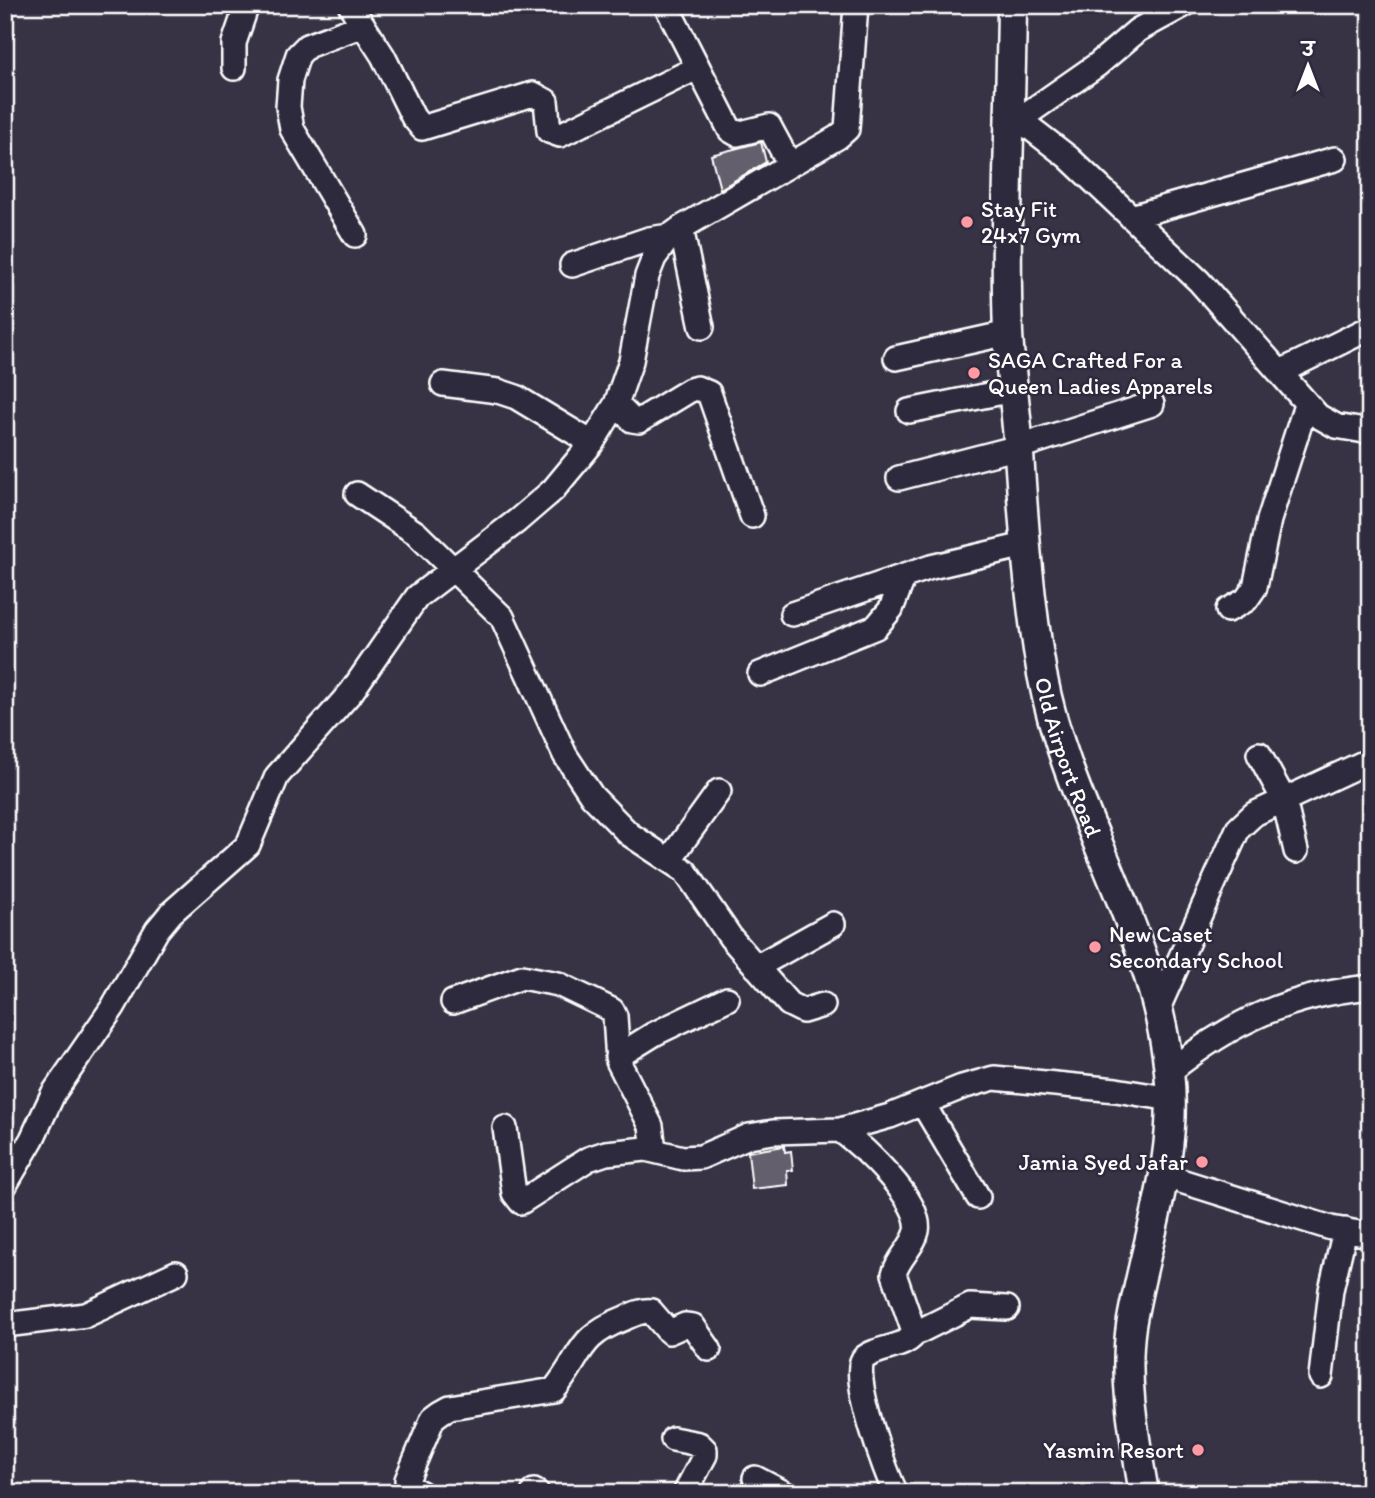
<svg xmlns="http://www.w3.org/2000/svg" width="1375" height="1498" font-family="Itim,'Playpen Sans Deva',sans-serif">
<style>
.building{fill:#635f6d;stroke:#fff;stroke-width:2}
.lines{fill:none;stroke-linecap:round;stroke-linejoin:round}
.minor-casing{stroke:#fff;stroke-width:28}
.major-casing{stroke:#fff;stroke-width:33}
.minor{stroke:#2f2a3d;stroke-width:23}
.major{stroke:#2f2a3d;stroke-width:28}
.poi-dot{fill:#ff9aa2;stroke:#2f2a3d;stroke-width:2.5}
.labels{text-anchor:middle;stroke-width:5;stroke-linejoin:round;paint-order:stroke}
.poi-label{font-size:23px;fill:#fff;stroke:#2f2a3d;text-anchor:start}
.street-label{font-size:23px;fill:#fff;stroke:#2f2a3d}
</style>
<rect width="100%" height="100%" fill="#373345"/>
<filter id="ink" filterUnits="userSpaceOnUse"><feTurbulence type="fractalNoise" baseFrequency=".0143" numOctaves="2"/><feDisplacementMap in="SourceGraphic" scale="14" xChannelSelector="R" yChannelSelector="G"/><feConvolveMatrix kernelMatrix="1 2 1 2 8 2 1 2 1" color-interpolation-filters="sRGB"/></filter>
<g filter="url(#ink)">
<path class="building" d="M761,142L766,162L720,189L711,155Z
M784,1146L785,1152L791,1151L793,1170H787L788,1185L752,1189L748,1152Z"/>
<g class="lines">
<defs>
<path id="minor" d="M350,5L383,56L413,117L422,128L533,94L546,101L549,131L560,135L697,68
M666,5L730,130L737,134L769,126L790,165
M234,68V43L247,5
M1020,120L1068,157L1199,281L1318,416L1336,426L1370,432
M1011,125L1097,65L1138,30L1184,5
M1131,217L1335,159
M681,228L702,327
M355,235L292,129L288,107L290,80L298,55L307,46L363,25
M572,265L649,239L670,236
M896,358L1008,333
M1280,372L1370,328
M443,384L498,391L516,397L592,443
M616,404L632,420L639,421L690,390L697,388L709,393L752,516
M909,411L1013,390
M899,478L1019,447L1152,404
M357,494L416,533L502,617L565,755L592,796L629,834L685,871L731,938L789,1004L803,1011L823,1005
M1228,610L1246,600L1255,587L1269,520L1306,405
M792,614L931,567L1025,545
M760,674L876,627L891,609L904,576
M1259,754L1284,800L1296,851
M670,859L719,791
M756,967L833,924
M453,1002L522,977L558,984L612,1010L615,1016L618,1061L651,1126L654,1150
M1159,1006L1238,829L1254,814L1370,760
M617,1057L654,1034L727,999
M1169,1072C1232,1021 1290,995 1370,987
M923,1104L978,1197
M505,1128L514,1193L521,1202L588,1159L606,1153L646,1149L683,1158L701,1157L749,1136L773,1132L840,1130L890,1116L962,1087L994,1078L1116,1090L1171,1099
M840,1130C862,1146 923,1201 917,1231C914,1246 898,1258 894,1274L913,1329L920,1331L970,1306L1007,1308
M1165,1176L1331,1228L1370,1235
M5,1185L32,1139L53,1094L113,1007L157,930L171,913L248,845L277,776L352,691L417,597L517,521L553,490L592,443L616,404L631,361L647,276L654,258L670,236L681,228L838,137L847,129L856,5
M5,1325L86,1315L176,1273
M1321,1376L1331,1290L1345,1230
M673,1439L699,1444L705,1450V1455L685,1493
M755,1478L784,1493
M534,1491L537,1493
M421,1493L410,1487L407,1480L433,1418L441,1412L450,1407L554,1390C583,1355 576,1337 625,1318C634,1314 642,1310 651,1311L669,1332L685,1325L693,1326L709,1349
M896,1493C886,1475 849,1372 864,1358C878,1346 908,1349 916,1331"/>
<g id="major">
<path id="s1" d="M1012,5C1011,114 1004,224 1008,333C1010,373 1017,414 1019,454C1024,527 1029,601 1042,674C1068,812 1154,930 1169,1071C1179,1160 1145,1241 1131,1326C1123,1381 1135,1439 1144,1493"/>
</g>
</defs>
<use href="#minor" class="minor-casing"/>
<use href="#major" class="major-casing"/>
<use href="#minor" class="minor"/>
<use href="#major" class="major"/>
</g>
</g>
<g class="poi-dot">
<circle cx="967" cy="222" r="7"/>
<circle cx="974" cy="373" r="7"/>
<circle cx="1095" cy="947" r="7"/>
<circle cx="1202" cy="1162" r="7"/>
<circle cx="1198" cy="1450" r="7"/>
</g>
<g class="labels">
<g class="poi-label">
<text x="981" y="217">Stay Fit<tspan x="981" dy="26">24x7 Gym</tspan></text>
<text x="988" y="368">SAGA Crafted For a<tspan x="988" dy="26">Queen Ladies Apparels</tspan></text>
<text x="1109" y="942">New Caset<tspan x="1109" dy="26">Secondary School</tspan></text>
<text x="1188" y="1170" text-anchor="end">Jamia Syed Jafar</text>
<text x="1184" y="1458" text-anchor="end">Yasmin Resort</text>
</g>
<g class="street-label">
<text dy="8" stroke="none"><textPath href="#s1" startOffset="758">Old Airport Road</textPath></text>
</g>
</g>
<rect width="1375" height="1498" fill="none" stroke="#2f2a3d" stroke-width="28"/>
<rect x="14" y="14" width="1347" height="1470" fill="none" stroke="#fff" stroke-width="2.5" filter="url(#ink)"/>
<g transform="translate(1308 66)" stroke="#2f2a3d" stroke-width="5" paint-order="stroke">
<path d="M0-5L12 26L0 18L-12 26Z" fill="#ffffff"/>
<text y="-10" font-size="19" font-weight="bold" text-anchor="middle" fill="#ffffff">उ</text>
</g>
</svg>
